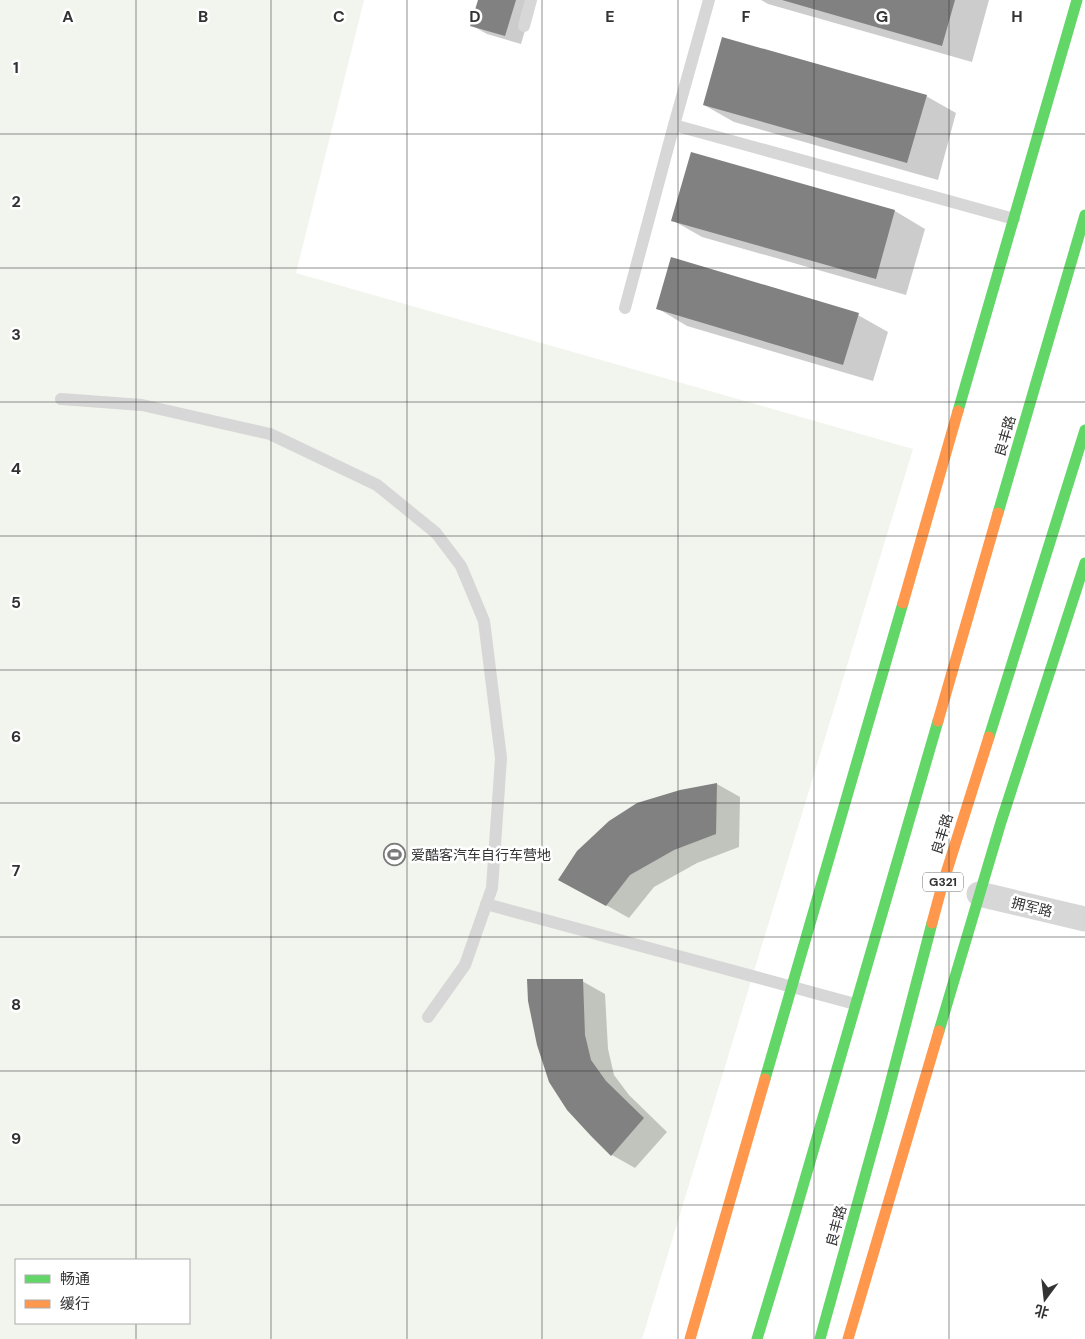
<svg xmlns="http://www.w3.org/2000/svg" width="1085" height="1339" font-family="'DM Sans','Noto Sans SC',sans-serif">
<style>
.green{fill:#f1f5ed;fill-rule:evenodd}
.shadow{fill:#0003}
.building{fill:#818181}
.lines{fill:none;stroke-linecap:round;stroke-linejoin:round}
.lane{stroke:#d7d7d7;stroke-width:12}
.street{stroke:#d7d7d7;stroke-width:25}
.fast{stroke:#63d668;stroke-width:11}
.slow{stroke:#ff974d;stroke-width:11}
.grid{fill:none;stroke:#333;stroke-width:1;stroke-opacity:0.55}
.labels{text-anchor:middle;stroke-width:5;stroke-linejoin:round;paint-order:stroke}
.shield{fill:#fff;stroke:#707070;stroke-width:1}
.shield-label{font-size:12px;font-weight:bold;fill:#333}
.street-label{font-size:14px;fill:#333;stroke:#fff}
.poi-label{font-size:14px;fill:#333;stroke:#fff;text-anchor:start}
.grid-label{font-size:16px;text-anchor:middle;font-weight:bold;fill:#333;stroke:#fff;stroke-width:5;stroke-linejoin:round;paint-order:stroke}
</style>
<rect width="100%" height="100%" fill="#fff"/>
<path class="green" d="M0,0H364L296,273L913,449L642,1339H0ZM16,1260H189V1323H16Z"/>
<path class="shadow" d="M479,0H534L521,44L487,34L471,25Z
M761,0H989L972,62L768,4Z
M926,96L956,113L938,180L734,122L704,105Z
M691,154L895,211L925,229L906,295L702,237L672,220Z
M657,308L858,315L888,332L873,381L687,326Z
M717,784L740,797L739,847L697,863L654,887L629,918L560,879Z
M582,981L605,994L608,1049L614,1075L629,1095L667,1132L635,1168L612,1155L591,1135L568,1109Z"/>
<path class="building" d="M478,0H516L505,36L470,26Z
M782,0H955L942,46Z
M722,37L927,95L907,163L703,105Z
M691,152L895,210L876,279L671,221Z
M671,257L859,313L843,365L656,309Z
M717,783L716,834L674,850L630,875L606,906L558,880L577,851L609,821L637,803L680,790Z
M527,979H583L585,1035L591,1060L606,1081L644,1118L611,1156L591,1136L567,1110L549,1082L537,1045L528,1001Z"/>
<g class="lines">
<path class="lane" d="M709,0L674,125L1014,219
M524,26L531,0
M625,308L674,125
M61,399L142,405L270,434L377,485L436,533L461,566L484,621L501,758L492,888L465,965L428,1017
M486,904L855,1004"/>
<path class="street" d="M979,894L1085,919"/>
<path class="fast" d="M958,411L1077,0
M998,513L1085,215
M989,737L1085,430
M939,1031L1001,822L1085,563
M765,1079L903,603
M757,1339L794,1217L938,721
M820,1339L883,1111L932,923"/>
<path class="slow" d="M903,603L958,411
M938,721L998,513
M932,923L942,886L989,737
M690,1339L765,1079
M848,1339L939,1031"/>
</g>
<path class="grid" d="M136,0V1260M271,0V1339M407,0V1339M542,0V1339M678,0V1339M814,0V1339M949,0V1339M0,134H1085M0,268H1085M0,402H1085M0,536H1085M0,670H1085M0,803H1085M0,937H1085M0,1071H1085M0,1205H1085M136,1323V1339"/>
<defs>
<symbol id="stadium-ring" viewBox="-11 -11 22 22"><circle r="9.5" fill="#fff" stroke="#7a7a7a" stroke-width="1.5"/><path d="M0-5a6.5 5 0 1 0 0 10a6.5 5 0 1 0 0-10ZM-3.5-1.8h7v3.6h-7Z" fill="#7a7a7a"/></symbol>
</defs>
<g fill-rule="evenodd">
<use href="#stadium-ring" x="382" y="842" width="25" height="25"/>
</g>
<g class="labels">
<rect class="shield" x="923" y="872.5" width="40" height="19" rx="4"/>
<g class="shield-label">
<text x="943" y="886">G321</text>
</g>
<g class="street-label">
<text transform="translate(1005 436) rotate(-74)" y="5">良丰路</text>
<text transform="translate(942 834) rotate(-73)" y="5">良丰路</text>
<text transform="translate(1032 907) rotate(14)" y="5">拥军路</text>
<text transform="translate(836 1226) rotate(-75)" y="5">良丰路</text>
</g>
<g class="poi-label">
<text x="411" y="860">爱酷客汽车自行车营地</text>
</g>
</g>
<g class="grid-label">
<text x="68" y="22">A</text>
<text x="203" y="22">B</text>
<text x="339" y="22">C</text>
<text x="475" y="22">D</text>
<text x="610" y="22">E</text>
<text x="746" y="22">F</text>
<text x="882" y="22">G</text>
<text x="1017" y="22">H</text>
<text x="16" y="73">1</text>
<text x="16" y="207">2</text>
<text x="16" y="340">3</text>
<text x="16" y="474">4</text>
<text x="16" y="608">5</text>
<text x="16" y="742">6</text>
<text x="16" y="876">7</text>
<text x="16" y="1010">8</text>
<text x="16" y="1144">9</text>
</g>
<rect x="15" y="1259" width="175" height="65" fill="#ffffff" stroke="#adadad"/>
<rect x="25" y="1275" width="25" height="8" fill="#63d668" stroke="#adadad"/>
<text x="60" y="1284" font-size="15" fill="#333333">畅通</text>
<rect x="25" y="1300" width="25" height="8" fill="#ff974d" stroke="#adadad"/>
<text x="60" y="1309" font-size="15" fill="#333333">缓行</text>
<g transform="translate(1045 1299) rotate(195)" stroke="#ffffff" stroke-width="4" paint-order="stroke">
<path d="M0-4L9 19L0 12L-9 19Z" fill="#333333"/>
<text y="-8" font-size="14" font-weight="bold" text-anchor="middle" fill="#333333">北</text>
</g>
</svg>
